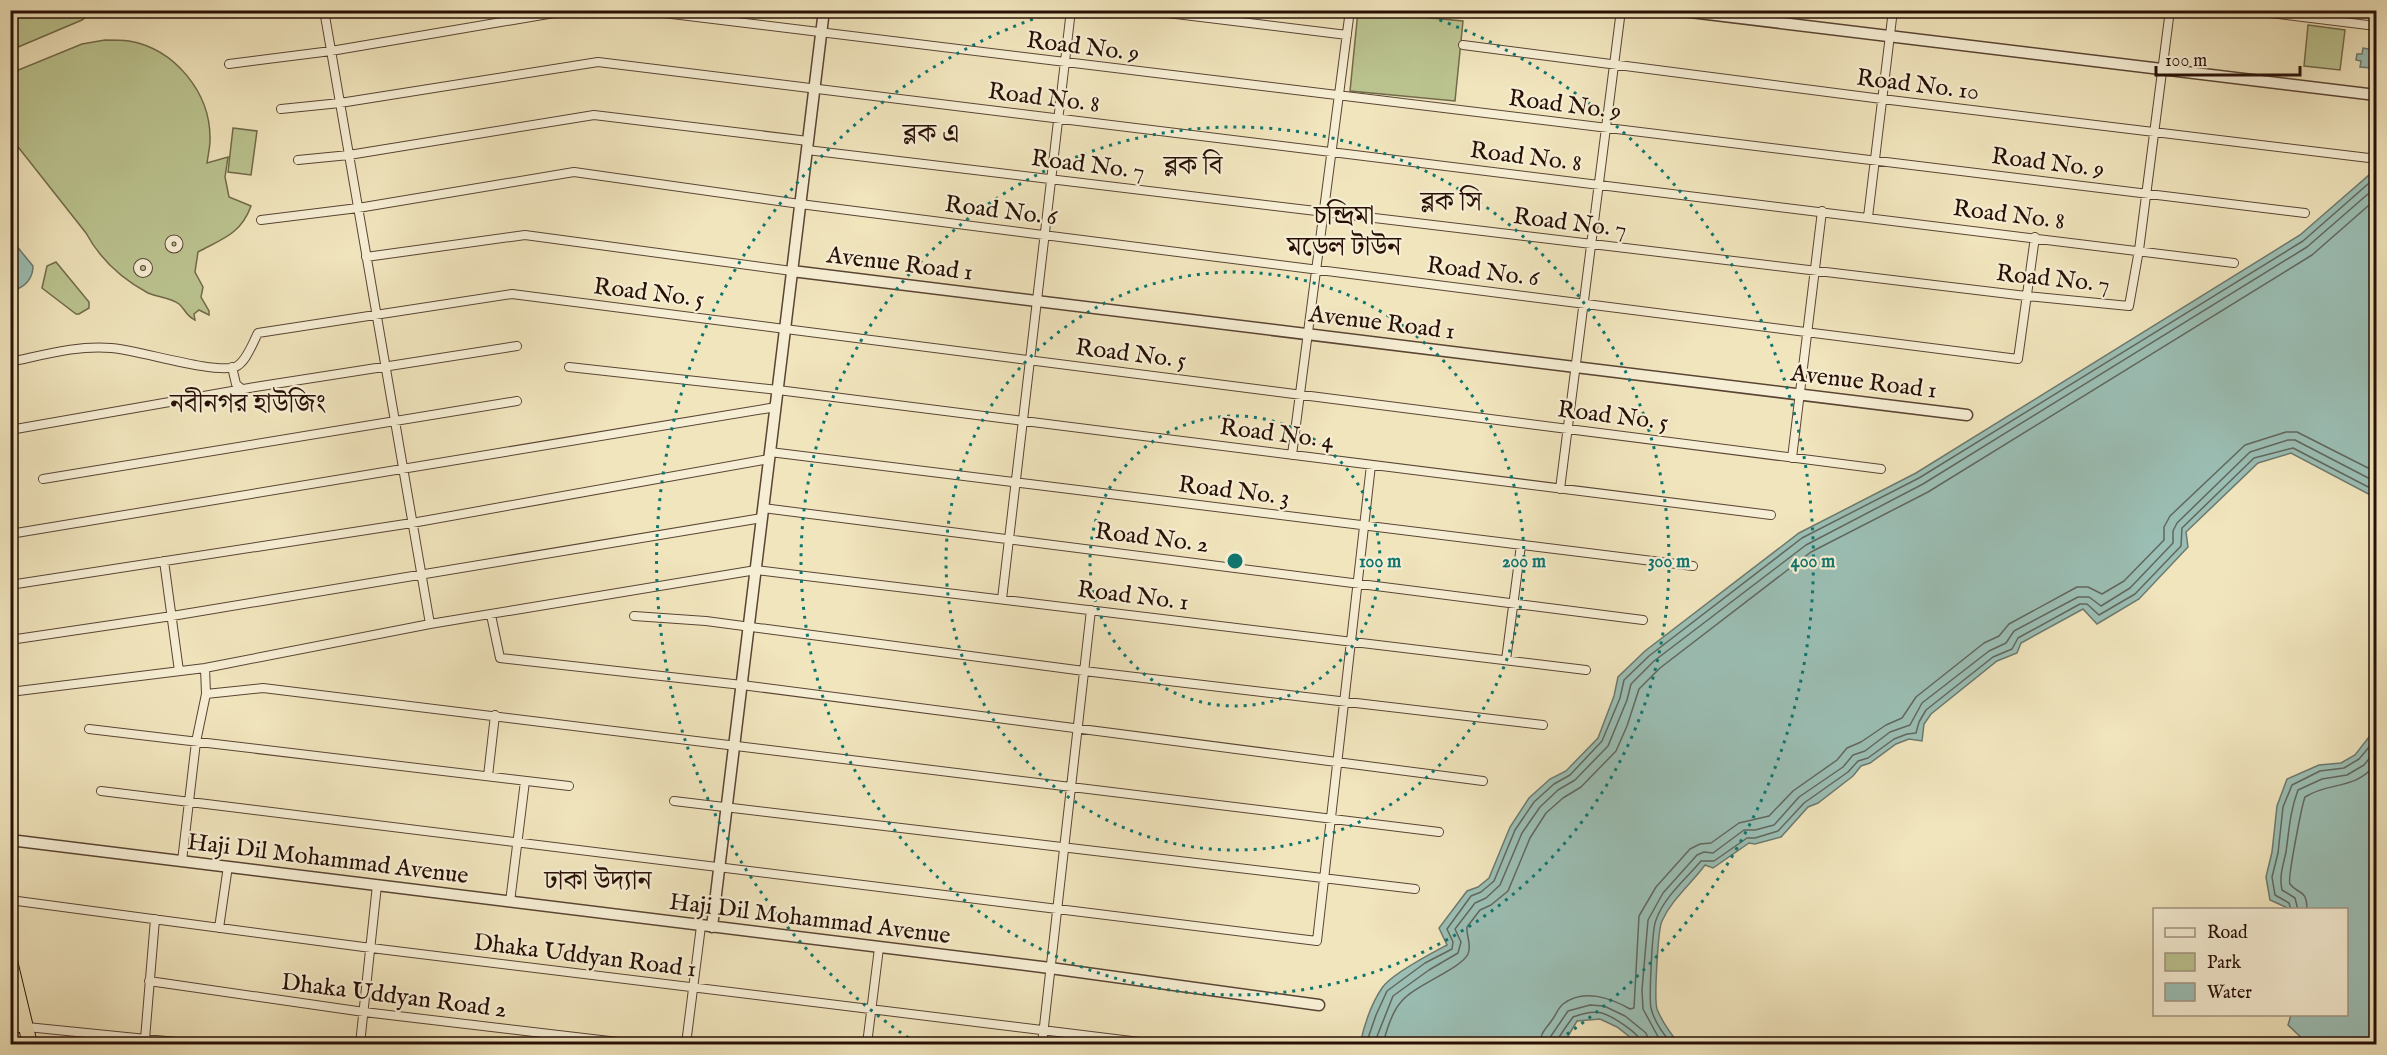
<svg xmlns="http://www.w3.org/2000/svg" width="2387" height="1055" font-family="'IM FELL English','Noto Serif Bengali',serif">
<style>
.green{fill:#bbc490;stroke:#716a4b;stroke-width:1.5}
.water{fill:#9bbfb5;stroke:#6d796f;stroke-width:1.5}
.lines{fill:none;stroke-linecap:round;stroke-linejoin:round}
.shore{stroke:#61675e;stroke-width:1.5}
.pedestrian-casing{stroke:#5a4434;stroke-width:8}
.minor-casing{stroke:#5a4434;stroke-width:10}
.tertiary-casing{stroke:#5a4434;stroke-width:13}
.trunk-casing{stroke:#270f06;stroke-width:16}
.pedestrian{stroke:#f6eed4;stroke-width:6}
.minor{stroke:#f6eed4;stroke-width:8}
.tertiary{stroke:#f6eed4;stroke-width:10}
.trunk{stroke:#f1e5bd;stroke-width:14}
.ring{fill:none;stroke:#0f766e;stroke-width:3;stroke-dasharray:3 6}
.labels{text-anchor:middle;stroke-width:4.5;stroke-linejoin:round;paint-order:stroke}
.street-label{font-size:24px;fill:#270f06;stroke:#f6eed4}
.quarter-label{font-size:27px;fill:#270f06;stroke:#f6eed4}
.centre{fill:#0f766e;stroke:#f6eed4;stroke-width:3}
.ring-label{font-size:18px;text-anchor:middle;font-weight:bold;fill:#0f766e;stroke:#f6eed4;stroke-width:4.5;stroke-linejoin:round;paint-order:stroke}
</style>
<rect width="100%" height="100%" fill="#f1e5bd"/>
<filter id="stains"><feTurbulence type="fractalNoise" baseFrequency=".00333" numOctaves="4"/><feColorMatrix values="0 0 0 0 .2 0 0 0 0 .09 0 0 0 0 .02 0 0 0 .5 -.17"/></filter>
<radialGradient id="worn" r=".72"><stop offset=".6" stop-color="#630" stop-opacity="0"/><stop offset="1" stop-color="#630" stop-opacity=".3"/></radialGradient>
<path class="green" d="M11,10L87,11V16L82,20L11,50Z
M1358,11L1463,21L1455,101L1350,91Z
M2308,25L2345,30L2340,70L2304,66Z
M105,40C113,40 121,40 129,41C175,49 211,93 210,140C210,148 208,155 207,163L228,157L225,177L229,197L251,206C241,234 222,239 198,252L195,272L203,287L201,297L209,311V315L199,310L194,314L195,320C185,315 186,310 179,304C171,298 157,297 148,293C122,279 100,259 86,233L11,138V73L82,44Z
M233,128L257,131L251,175L228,172Z
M56,262L89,302V308L79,314H76L42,288L47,266Z"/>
<path class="water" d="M2363,48L2374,50L2371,68L2360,67L2361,61L2356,60L2357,54H2362Z
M2376,169V498L2291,453L2258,463L2186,532L2188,547L2139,599L2097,624L2083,609L2021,643L2017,653L1997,661L1931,714L1924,724L1922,741L1909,739L1896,744L1870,763L1861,766L1853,776L1818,803L1808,807L1781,837L1755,844L1749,843L1713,868L1705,865C1691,884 1672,899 1662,921C1658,929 1654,999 1657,1009C1662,1022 1671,1034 1679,1044H1639L1617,1027L1600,1019L1577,1021L1567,1038L1559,1044H1360C1364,1026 1371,1004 1382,988C1391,974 1432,953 1447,945L1439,928L1467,891L1478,887L1489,878L1510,827L1529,798L1550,779L1566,771L1598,738L1614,696L1618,677L1645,651L1799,533L1916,473L2300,235Z
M10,238L33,266C33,279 24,287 13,291H10Z
M2376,728V1044H2308L2288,1025L2291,1015L2346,1014V910L2290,909L2270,900L2266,877L2272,852L2277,806L2287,779L2319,765L2341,763L2355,755Z"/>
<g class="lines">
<path class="shore" d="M2291,910L2289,903L2275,895L2272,877L2278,853L2283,807L2292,785L2320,771L2344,768L2359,759L2376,739
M2298,910L2295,898L2282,890C2279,876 2283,866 2286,852C2289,831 2290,811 2298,790L2322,779L2347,775L2364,765L2376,750
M2307,910C2307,888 2298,895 2290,884C2287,880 2302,805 2305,797C2330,781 2354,791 2376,764
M1366,1044L1376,1015L1387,991L1425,963L1452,949L1453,942L1447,929L1471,896L1481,892L1494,881L1515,830L1534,802L1554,784L1570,775L1602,741L1620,698L1624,680L1649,656L1802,538L1919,478L2303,241L2376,177
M1374,1044L1393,996L1429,970L1458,953L1461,942L1455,929L1475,903L1486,898L1500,885L1522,833L1540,807L1558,790L1575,780L1608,746L1627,700L1631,684L1654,661L1806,545L1923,484L2307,247L2376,187
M1383,1044C1386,1032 1392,1012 1401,1002C1414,985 1461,969 1468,954C1472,944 1466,936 1467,927L1480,910L1491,905L1508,891L1530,838L1546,813L1563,798L1581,787L1616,751L1627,726L1639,689L1660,668L1811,552L1928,492L2312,255L2376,199
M1540,1044C1540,1033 1546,1029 1552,1020C1556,1015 1558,1008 1563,1004C1583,988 1611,998 1630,1009L1634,1008L1639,916L1656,887L1690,849L1700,844L1711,843L1739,823L1769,816L1793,791L1837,760L1847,748L1861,742L1886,725L1902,718L1916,697L1984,643L1999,636L2009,624L2077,587H2088L2102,594L2124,581L2164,540V527L2170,516L2245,445L2286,432H2297L2376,472
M1549,1044L1551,1036L1568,1011L1590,1005L1604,1006L1625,1016L1646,1033L1650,1044
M1556,1044C1557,1038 1569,1023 1573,1017C1581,1014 1593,1011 1602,1013C1612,1016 1641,1034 1642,1044
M1662,1044L1643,1009L1642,990L1648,920L1663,893L1697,855L1704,852L1713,853L1744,830H1755L1774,825L1799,797L1843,767L1853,755L1865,751L1890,732L1910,725L1922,703L1989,651L2006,643L2014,631L2078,597H2089L2101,606L2130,588L2173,543V531L2177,523L2250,452L2288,440H2295L2376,482
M1672,1044C1664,1035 1654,1021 1651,1008C1649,999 1652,928 1656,920C1664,897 1686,879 1701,861H1714L1747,838H1755L1778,831L1804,803L1848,772L1858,761L1868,758L1894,739L1907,734L1916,733L1919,722L1926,710L1993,657L2012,649L2018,638L2080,604H2087L2099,615L2135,594L2181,546L2182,528L2254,458L2293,448L2376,491"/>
<defs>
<path id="pedestrian" d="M168.5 244a5.5 5.5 0 1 1 11 0a5.5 5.5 0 1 1-11 0Z
M137 268a6 6 0 1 1 12 0a6 6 0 1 1-12 0Z"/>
<path id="minor" d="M324,10L430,624
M639,10L2305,213
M1143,10L1347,35
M2246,10L2376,26
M1463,45L1882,99L2369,158
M229,64L331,51L572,10
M281,109L340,103L598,62L2234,263
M807,150L2026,296L2129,306L2139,250L2170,10
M298,160L349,155L594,115L808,141
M1868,217L1893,10
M261,220L358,208L574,172L800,204L2018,359L2035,237
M366,257L525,235L792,271
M10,362C44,355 77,345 111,348C139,350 213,374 235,367C246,363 253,342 258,333L512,294L1881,469
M232,367L236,384L242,389
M569,367L778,390L1771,515
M10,430L255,387L517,346
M770,452L1693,566
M1292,455L1350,10
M1792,458L1822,211
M43,479L517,401
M1560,489L1621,10
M763,508L1643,620
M10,534L776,407
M164,561L179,671
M10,585L412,523L769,459
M1002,599L1071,10
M491,615L500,658L742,685L1483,781
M634,616L706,621L1084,671L1543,725
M10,640L172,616L762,518
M1506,660L1521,545
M10,692L205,668L430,624L756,570L1586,670
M206,694L263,688L1439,832
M89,729L569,786
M488,776L495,715
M101,791L1317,941L1371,465
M674,801L1415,889
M182,861L196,742L206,694L205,668
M10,900L371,948L1156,1044
M510,902L525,781
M219,928L228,866
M149,981L364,1012L635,1044
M10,1029L27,1027L196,1044
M145,1039L155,919
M360,1044L377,885
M686,1044L701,926
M867,1044L879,948
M1042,1044L1091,610"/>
<path id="tertiary" d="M1674,10L2376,95
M792,271L1967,415
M10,840L1050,968L1319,1005
M712,927L824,10"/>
<path id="trunk" d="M10,961L30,1044"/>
</defs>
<use href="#pedestrian" class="pedestrian-casing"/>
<use href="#minor" class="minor-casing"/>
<use href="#tertiary" class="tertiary-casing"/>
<use href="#trunk" class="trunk-casing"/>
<use href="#pedestrian" class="pedestrian"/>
<use href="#minor" class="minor"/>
<use href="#tertiary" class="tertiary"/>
<use href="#trunk" class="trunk"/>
</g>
<g class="ring">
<circle cx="1235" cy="561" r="145"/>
<circle cx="1235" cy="561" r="289"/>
<circle cx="1235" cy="561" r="434"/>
<path d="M916 1043A578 578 0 0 1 1056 11M1414 11A578 578 0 0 1 1554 1043"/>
</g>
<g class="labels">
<g class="street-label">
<text transform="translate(1083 46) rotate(7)" y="8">Road No. 9</text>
<text transform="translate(1918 84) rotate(7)" y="8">Road No. 10</text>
<text transform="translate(1044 97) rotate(7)" y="8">Road No. 8</text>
<text transform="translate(1565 104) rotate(7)" y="8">Road No. 9</text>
<text transform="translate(1526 156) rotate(7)" y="8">Road No. 8</text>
<text transform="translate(2048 162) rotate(7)" y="8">Road No. 9</text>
<text transform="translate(1088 164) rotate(7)" y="8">Road No. 7</text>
<text transform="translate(1001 210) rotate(7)" y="8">Road No. 6</text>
<text transform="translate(2009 214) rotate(7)" y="8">Road No. 8</text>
<text transform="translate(1570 222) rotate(7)" y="8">Road No. 7</text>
<text transform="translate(900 263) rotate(7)" y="8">Avenue Road 1</text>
<text transform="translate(1483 271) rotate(7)" y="8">Road No. 6</text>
<text transform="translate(2053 278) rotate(6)" y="8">Road No. 7</text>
<text transform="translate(649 292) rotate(7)" y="8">Road No. 5</text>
<text transform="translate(1382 322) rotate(7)" y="8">Avenue Road 1</text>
<text transform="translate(1131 353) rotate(7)" y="8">Road No. 5</text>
<text transform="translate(1864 381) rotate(7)" y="8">Avenue Road 1</text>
<text transform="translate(1613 415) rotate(7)" y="8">Road No. 5</text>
<text transform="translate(1277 433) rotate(7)" y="8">Road No. 4</text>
<text transform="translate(1234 490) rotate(7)" y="8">Road No. 3</text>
<text transform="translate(1152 537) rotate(7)" y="8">Road No. 2</text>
<text transform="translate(1133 595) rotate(7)" y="8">Road No. 1</text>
<text transform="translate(328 858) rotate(7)" y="8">Haji Dil Mohammad Avenue</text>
<text transform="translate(810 918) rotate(7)" y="8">Haji Dil Mohammad Avenue</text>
<text transform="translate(585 955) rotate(7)" y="8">Dhaka Uddyan Road 1</text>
<text transform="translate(394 995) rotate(7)" y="8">Dhaka Uddyan Road 2</text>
</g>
<g class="quarter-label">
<text x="931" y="142">ব্লক এ</text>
<text x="1193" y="174">ব্লক বি</text>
<text x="1451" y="210">ব্লক সি</text>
<text x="1344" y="224">চন্দ্রিমা<tspan x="1344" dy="31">মডেল টাউন</tspan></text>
<text x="248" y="412">নবীনগর হাউজিং</text>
<text x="598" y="889">ঢাকা উদ্যান</text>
</g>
</g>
<circle cx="1235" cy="561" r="9" class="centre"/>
<g class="ring-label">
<text x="1380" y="567">100 m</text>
<text x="1524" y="567">200 m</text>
<text x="1669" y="567">300 m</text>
<text x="1813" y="567">400 m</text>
</g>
<rect width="2387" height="1055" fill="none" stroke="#f1e5bd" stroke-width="36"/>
<rect x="12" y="12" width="2363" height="1031" fill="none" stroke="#270f06" stroke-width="3"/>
<rect x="18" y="18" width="2351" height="1019" fill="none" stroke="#270f06" stroke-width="1.5"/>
<rect x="2153" y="908" width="195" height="108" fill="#f6eed4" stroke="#a39582" stroke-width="1.5"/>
<rect x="2165" y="928" width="30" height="9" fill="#f6eed4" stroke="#a39582" stroke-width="1.5"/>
<text x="2207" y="938" font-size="18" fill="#270f06">Road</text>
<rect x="2165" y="953" width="30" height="18" fill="#bbc490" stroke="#a39582" stroke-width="1.5"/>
<text x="2207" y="968" font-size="18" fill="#270f06">Park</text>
<rect x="2165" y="983" width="30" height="18" fill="#9bbfb5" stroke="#a39582" stroke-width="1.5"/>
<text x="2207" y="998" font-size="18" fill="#270f06">Water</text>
<path d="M2156 66v9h144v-9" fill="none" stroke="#270f06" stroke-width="3"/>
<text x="2165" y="66" font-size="18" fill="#270f06" stroke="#f6eed4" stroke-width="4.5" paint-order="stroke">100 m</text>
<rect width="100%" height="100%" filter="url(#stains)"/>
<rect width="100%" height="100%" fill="url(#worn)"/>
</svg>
